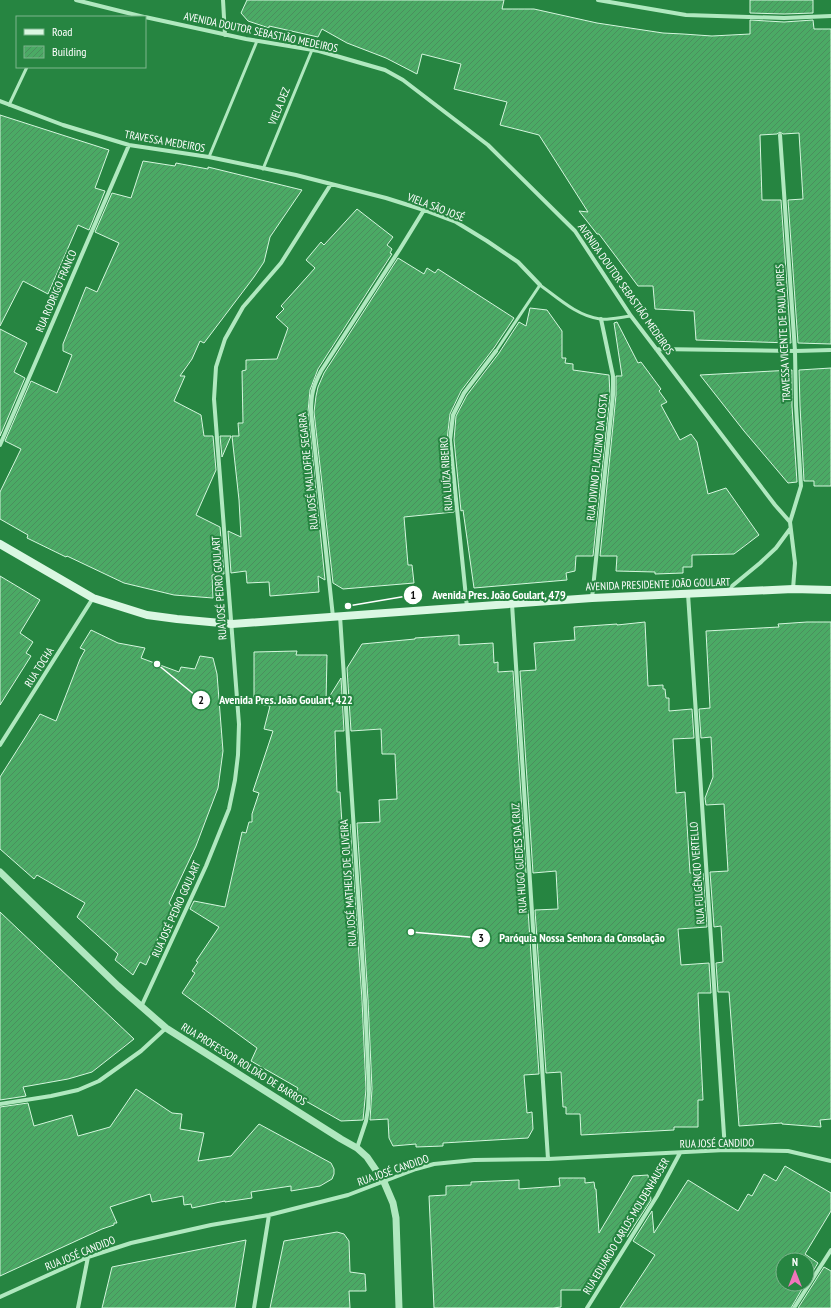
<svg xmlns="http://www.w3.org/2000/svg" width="831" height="1308" font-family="'PT Sans Narrow',sans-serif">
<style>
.building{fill:url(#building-hatch);stroke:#d4f6dd}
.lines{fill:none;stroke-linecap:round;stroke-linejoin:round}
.service{stroke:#b0e8bf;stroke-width:3}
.minor{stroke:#b0e8bf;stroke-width:4}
.tertiary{stroke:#b0e8bf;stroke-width:7}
.secondary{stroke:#daf7e2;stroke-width:8}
.labels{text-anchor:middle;stroke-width:4;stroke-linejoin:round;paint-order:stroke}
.street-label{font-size:11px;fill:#fff;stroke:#268541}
.leader{fill:none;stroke:#fff;stroke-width:1.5}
.callout-dot{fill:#fff;stroke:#268541;stroke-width:1.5}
.mark-label{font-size:12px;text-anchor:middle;font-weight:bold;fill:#111}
.callout-label{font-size:12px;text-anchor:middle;font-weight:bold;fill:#fff;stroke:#268541;stroke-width:4;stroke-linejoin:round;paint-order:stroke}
</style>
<defs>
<pattern id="building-hatch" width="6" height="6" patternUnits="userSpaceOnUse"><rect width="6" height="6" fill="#4baa65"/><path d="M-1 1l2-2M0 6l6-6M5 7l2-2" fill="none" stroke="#4b8e5e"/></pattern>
</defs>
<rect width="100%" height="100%" fill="#268541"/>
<path class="building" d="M247,0H504L502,9H534L597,23L663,33L683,34L712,36L750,34V20L784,22L813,20L814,29H831V344L798,343L788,200L803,199L799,133L783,134L780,132L777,134L760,135L762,200H781L791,343L696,340L694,311L655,309L653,286H638L599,234H597L579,211L588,212L539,135L500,125L507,102L454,89L461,64L422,54L417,74L386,58L347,43L322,29L318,37L269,26V28L248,21L241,13Z
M750,0H813V13L784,14L750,13Z
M0,115L109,150L95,188L105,191L89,230L78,225L48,294L23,281L0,326Z
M143,161L175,166L176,163L208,169V167L302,190L270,237L264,262L254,277L204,343L200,341L192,359L180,376H185L174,401L201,415L204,436H213L216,470L196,515L220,527L224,574L212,575L213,598L174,595L124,583L67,556L66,557L27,538L28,535L0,519V492L21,449L5,441L31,381L57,393L72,355L63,351V344L86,287L97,292L119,243L95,232L112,193L131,198Z
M357,209L393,237L387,245L392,249L390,253L392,254L318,369L310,390L308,412L325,580L318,576L319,592L270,596L269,582L247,583L246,571L231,573L228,531L241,537L239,500L232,436H239L238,423H243L242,371L246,370V360L277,359L288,328L276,317L284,309L281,306L315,268L306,260L321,242L324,245Z
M398,258L424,274L427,268L435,273L438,269L514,318L494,348L461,391L450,414L447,440L454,512L404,517L408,565H412L414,583L343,589L333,583L314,412L316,396L318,387L324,373Z
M530,308L547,310L562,331V358H566L565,363L573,364V370L609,375L610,395L593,556H576L575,571L566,573L567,580L474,588L463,510L461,511L454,440L456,416L467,395L499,353L519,322L526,326Z
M617,322L638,363L641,362L661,389L659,391L667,402L661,405L680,440L691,434L697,442L708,494L726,488L759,535L734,554L692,555V567H683V573L655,574V572L616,571L617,556H600L616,395V376H622L614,323Z
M0,329L27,343L14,372L25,378L0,436Z
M831,368V486H814V481H804L800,406L799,370Z
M792,370V406L797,482L788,483L744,431L700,375Z
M220,436H231L222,457Z
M0,576L40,600L20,633L33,642L26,653L31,656L0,705Z
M645,622L648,686L663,685V689H665L666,698H669V711L692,709L694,738L673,739L676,793L685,792L690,873H703L707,927L678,929L681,965L709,963L711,993H698L703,1100H698V1127H674V1130L581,1135L580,1114H566V1107H563L561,1072L546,1073L535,910L558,909L556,871L533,873L520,671L536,670L534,643L575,640L574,627L617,624V625Z
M807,622H831V1119L820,1120L821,1127L782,1124V1123L739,1126L729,992H718L716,963L723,962L721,926L714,927L710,872L728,871L724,804L706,805L705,798L713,777L711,737L701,738L699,709L710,708L706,631L779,627L778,624Z
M91,630L118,643L145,648L141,658L179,672L181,667L195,669L200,656L213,658L217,674L223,751L218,788L196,846L169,903L172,907L146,965L140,962L133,975L115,960L118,954L77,917L85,903L37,875L34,879L0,849V777L40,714L56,721L80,659L85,650L80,648Z
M459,635V645L493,643L494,663L498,662V672L513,671L526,873L517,874L519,896L524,911L528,910L539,1074L524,1075L527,1113L532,1112L533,1129L528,1138L443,1143V1146L416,1147V1144L393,1146L389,1138L388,1119L370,1120L372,1089L368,1000L357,823L380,822L379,800L397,799L395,754H382L381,729L351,731L347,668L362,644L415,639V638Z
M297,651L296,655H327L326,702L341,678L344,731H335L337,792H340L342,824H350L362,1000L366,1089L363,1120L341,1121L295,1095L298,1088L251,1061L257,1048L182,993L195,973L192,971L198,962L196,961L219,927L190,909L194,901L225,907L242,832L246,833L249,822H252V814L259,793L253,791L273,731L264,729L270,706L254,703V652Z
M0,912L134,1039L92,1072L68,1079L23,1087L26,1096L0,1100Z
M136,1089L172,1113L182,1114L180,1129L204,1133L198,1161L231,1156L259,1124L331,1163L334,1169V1174L332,1179L320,1186L291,1191V1186L251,1192L252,1198L225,1202V1201L192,1208L191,1204L184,1205L183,1196L152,1202L150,1194L110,1207L117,1223H114V1225L102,1229L0,1276V1107L28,1103L34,1126L72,1115L78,1136L110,1127Z
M785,1166L831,1193V1211L805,1254L818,1263L807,1281V1260H783V1284H805L791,1308H620L655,1255L633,1241L652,1211L654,1233L688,1180L738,1211L748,1194L752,1196L764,1174L776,1181Z
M648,1175L651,1200L627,1237L620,1233L584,1290H561V1307L553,1308H434L429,1196L446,1195V1186L471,1185V1182L519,1180V1189L560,1186L559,1178H585V1183L594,1182L595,1189H596L599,1233L633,1176Z
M337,1232L344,1234L349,1241L350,1272L365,1274L366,1291H349L350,1308H270L284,1241Z
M246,1240L235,1308H102L112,1267Z
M824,1267L831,1271V1308H798Z"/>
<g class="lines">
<path class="service" d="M9,105L27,67
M209,157L257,41
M263,169L312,50
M496,351L540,285C558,298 577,316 600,319C610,320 621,317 631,316"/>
<path class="minor" d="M76,0L144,17
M223,0L225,35
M598,0L686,15L784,18L831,16
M145,17L246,39L319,51L385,70L403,80L488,145L575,231L631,316L775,505L790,522
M0,101L63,125L129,145L209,157L296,175L386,198L424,210L456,222L487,241L518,262L540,285
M780,135L795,351L796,406L801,486L790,522L795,563L793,589
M656,349L795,351L831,350
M0,445L129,145
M726,591L760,563L776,548L790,529
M688,594L725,1150
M592,598L613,395V376L601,319
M512,604L548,1159
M467,607L450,440L453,415L464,393L496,351
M340,616L365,1000L369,1089L368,1109L366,1121L357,1148
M333,617L311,412C311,395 313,386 321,371L400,249L424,210
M0,745L93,598
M141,1007L206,866L229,809L235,780L238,755L239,724L214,399L216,367L225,339L243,307L281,263L331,184
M0,1104L51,1096L78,1090L99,1081L141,1051L166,1028
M0,1297L88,1257L131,1243L211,1225L269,1215L348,1195L416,1169L434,1164L474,1160L548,1159L725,1150L788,1151L831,1161
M78,1308L88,1257
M254,1308L269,1215
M587,1308L657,1196L680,1153
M794,1308L831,1250"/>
<path class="tertiary" d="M0,872L118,986L166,1028L341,1139L357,1148L367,1157L384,1182L393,1203L396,1218L399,1308"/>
<path class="secondary" d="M0,544L93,598L147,615L177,619L232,624L592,598L793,589L831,590"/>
</g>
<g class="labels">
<g class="street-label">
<text transform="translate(261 32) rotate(12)" y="4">AVENIDA DOUTOR SEBASTIÃO MEDEIROS</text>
<text transform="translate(279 106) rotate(-68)" y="4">VIELA DEZ</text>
<text transform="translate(165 141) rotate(10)" y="4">TRAVESSA MEDEIROS</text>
<text transform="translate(436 207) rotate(21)" y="4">VIELA SÃO JOSÉ</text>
<text transform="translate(626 289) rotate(55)" y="4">AVENIDA DOUTOR SEBASTIÃO MEDEIROS</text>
<text transform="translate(56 291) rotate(-67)" y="4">RUA RODRIGO FRANCO</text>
<text transform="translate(783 333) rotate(-93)" y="4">TRAVESSA VICENTE DE PAULA PIRES</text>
<text transform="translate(597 457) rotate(-84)" y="4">RUA DIVINO FLAUZINO DA COSTA</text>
<text transform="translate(308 471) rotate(-96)" y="4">RUA JOSÉ MALLOFRE SEGARRA</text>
<text transform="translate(446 474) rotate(-94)" y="4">RUA LUÍZA RIBEIRO</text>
<text transform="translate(658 584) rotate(-2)" y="4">AVENIDA PRESIDENTE JOÃO GOULART</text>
<text transform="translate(219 588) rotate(-94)" y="4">RUA JOSÉ PEDRO GOULART</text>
<text transform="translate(39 667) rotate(-58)" y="4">RUA TOCHA</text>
<text transform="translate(519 858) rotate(-94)" y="4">RUA HUGO GUEDES DA CRUZ</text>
<text transform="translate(697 873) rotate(-94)" y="4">RUA FULGÊNCIO VERTELLO</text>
<text transform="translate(348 883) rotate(-94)" y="4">RUA JOSÉ MATHEUS DE OLIVEIRA</text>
<text transform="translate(176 909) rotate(-66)" y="4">RUA JOSÉ PEDRO GOULART</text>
<text transform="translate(244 1064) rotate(32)" y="4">RUA PROFESSOR ROLDÃO DE BARROS</text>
<text transform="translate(717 1143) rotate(-1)" y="4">RUA JOSÉ CANDIDO</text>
<text transform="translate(393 1170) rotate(-19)" y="4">RUA JOSÉ CANDIDO</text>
<text transform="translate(626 1226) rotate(-59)" y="4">RUA EDUARDO CARLOS MOLDENHAUSER</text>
<text transform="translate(80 1253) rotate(-22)" y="4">RUA JOSÉ CANDIDO</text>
</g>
</g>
<path class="leader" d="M348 606L413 595M157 664L201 700M411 932L481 938"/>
<g class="callout-dot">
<circle cx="348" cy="606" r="4"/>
<circle cx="157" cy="664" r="4"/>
<circle cx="411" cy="932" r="4"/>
<circle cx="413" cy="595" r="10"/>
<circle cx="201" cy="700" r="10"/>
<circle cx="481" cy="938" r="10"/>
</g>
<g class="mark-label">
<text x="413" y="599">1</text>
<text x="201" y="704">2</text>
<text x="481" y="942">3</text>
</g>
<g class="callout-label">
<text x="499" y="599">Avenida Pres. João Goulart, 479</text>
<text x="286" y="704">Avenida Pres. João Goulart, 422</text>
<text x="582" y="942">Paróquia Nossa Senhora da Consolação</text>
</g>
<rect x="16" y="16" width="130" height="52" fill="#268541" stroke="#7db68d"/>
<rect x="24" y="29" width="20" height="6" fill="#daf7e2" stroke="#7db68d"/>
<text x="52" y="36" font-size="12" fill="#ffffff">Road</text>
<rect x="24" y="46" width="20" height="12" fill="url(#building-hatch)" stroke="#7db68d"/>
<text x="52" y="56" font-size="12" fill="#ffffff">Building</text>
<g transform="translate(795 1272)"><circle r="19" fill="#268541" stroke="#7db68d"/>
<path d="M0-3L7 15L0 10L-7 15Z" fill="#f175bb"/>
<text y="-6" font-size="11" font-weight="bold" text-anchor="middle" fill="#ffffff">N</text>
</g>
</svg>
